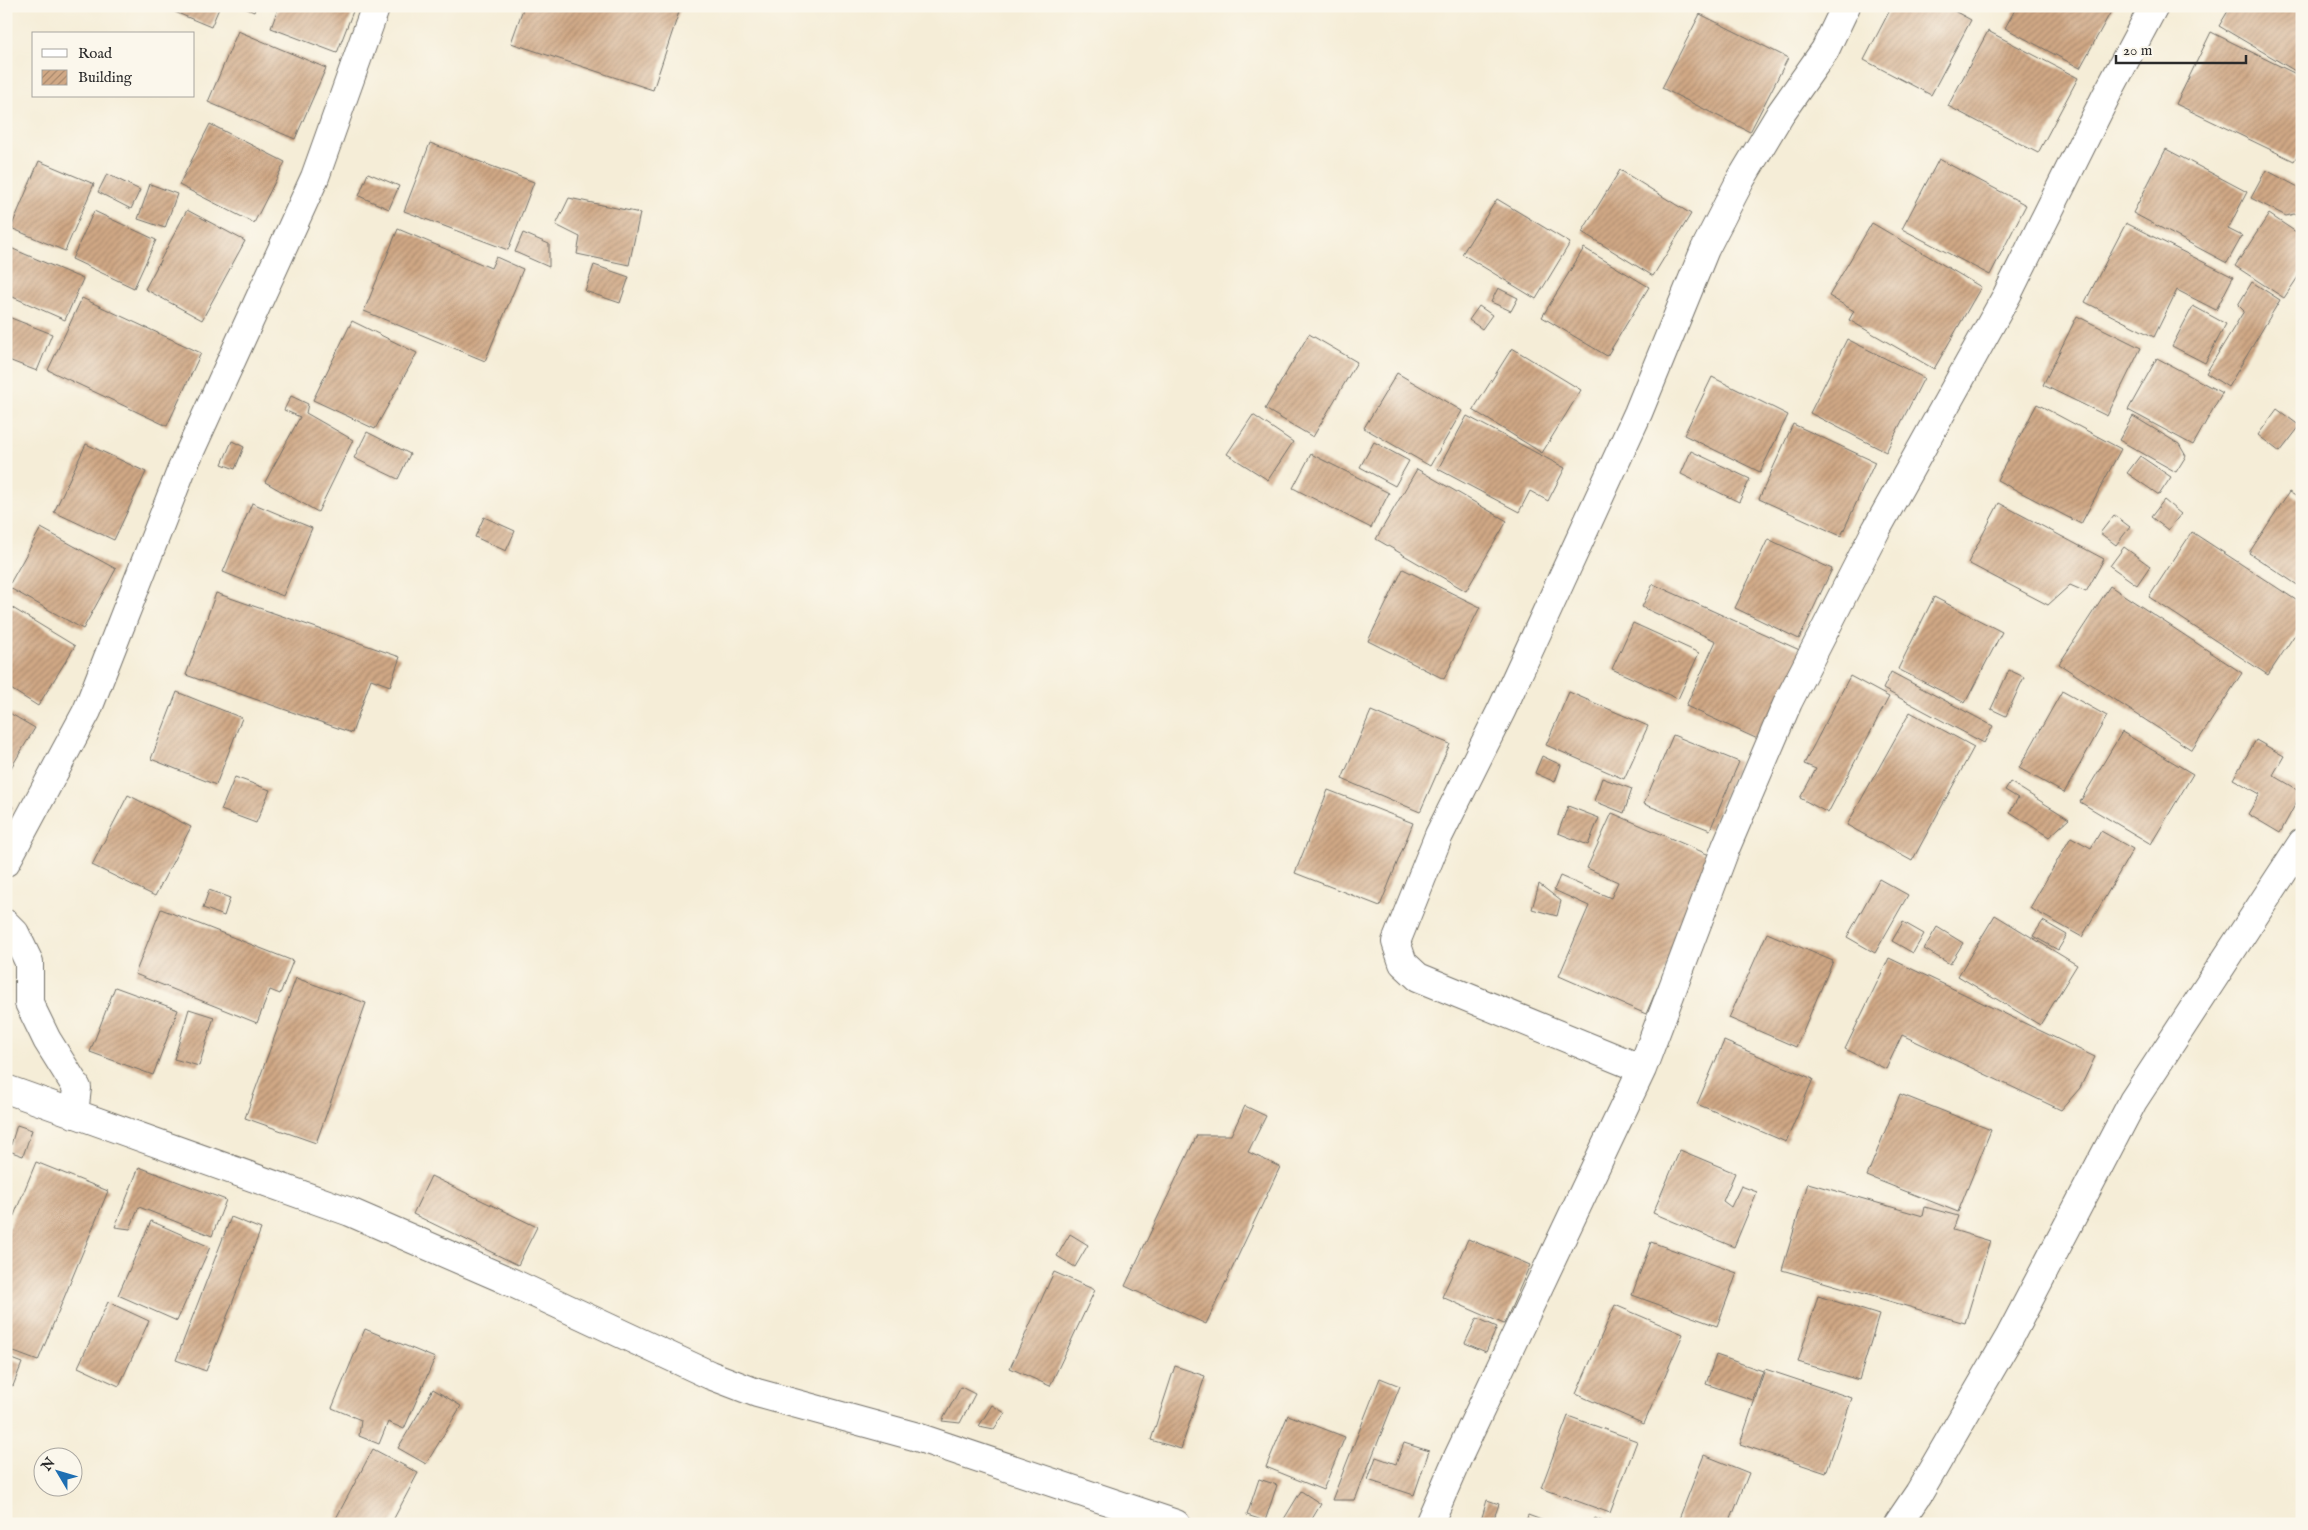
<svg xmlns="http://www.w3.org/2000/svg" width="2308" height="1530" font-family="'IM FELL English',serif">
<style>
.building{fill:url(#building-hatch)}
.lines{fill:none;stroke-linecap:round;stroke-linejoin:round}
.street-casing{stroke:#726f67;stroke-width:30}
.secondary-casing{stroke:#726f67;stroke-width:30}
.street{stroke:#fff;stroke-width:28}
.secondary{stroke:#fff;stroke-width:28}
</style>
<defs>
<pattern id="building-hatch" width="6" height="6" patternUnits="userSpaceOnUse" patternTransform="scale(1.25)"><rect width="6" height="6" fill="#d0a885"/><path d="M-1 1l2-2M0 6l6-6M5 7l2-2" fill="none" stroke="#a9896d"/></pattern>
</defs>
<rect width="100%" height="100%" fill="#fbf7ec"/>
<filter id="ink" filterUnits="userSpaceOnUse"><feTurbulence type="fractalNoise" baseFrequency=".02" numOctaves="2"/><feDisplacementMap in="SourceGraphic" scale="10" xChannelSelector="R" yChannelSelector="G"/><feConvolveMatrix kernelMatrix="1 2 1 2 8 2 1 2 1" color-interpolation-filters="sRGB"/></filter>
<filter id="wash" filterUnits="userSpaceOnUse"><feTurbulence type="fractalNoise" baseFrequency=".0096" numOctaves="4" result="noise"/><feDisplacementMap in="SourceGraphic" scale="20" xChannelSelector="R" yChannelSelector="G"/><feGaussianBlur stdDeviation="1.12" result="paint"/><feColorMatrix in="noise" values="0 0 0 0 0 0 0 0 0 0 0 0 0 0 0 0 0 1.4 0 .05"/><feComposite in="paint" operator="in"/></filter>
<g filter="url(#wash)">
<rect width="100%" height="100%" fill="#f5edd7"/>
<g id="blocks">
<path class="building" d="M178,6H220L211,27L175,12Z
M241,6H256L254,12Z
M279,6H355L337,53L271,28Z
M524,6H681L653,90L511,43Z
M1892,6H1945L1971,20L1931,95L1864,60Z
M2017,6H2114L2080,68L2005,28Z
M2231,6H2302V75L2219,26Z
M1700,14L1788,58L1750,132L1662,88Z
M238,31L326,68L295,139L208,102Z
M1988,31L2078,78L2038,153L1948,106Z
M2211,32L2302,77V147L2294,161L2176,104Z
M210,124L285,162L254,223L179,185Z
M430,143L534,182L508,250L404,211Z
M2166,149L2247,192L2228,229L2242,236L2227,263L2133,213Z
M1939,159L2026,205L1990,275L1902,229Z
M39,161L94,184L65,251L11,228Z
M1620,170L1691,214L1653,276L1582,232Z
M2266,170L2302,189V217L2294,214L2286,216L2251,198Z
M368,173L399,186L389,209L359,196Z
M107,174L140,190L131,209L98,192Z
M150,184L177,194L165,228L138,219Z
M569,198L640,213L629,265L577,254L580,237L556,225Z
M1497,199L1570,243L1536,299L1462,254Z
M187,210L245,241L202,320L145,289Z
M94,211L156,240L134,288L72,259Z
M2269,214L2302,236V271L2284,298L2235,266Z
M1872,223L1981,287L1934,369L1849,320L1854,311L1829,296Z
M2126,223L2233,277L2216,310L2177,290L2154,337L2085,302Z
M398,229L491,268L496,257L523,269L485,361L364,311Z
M523,233L549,244V267L515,252Z
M6,246L83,279L65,320L6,294Z
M1584,248L1649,287L1607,356L1542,317Z
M594,265L629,277L620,303L585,291Z
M2252,282L2280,300L2228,387L2206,373L2244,311L2238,305Z
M1498,288L1518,298L1511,311L1491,302Z
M82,298L201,353L167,426L48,370Z
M1479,306L1492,315L1482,329L1469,320Z
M2193,306L2226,324L2205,363L2172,346Z
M6,316L52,334L37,371L6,359Z
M2077,316L2141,348L2107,416L2043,385Z
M352,321L417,353L375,429L313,400Z
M1309,334L1357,362L1313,437L1265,409Z
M1847,339L1924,378L1886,452L1810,413Z
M1512,348L1581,390L1542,453L1473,410Z
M2157,358L2222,393L2193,445L2128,410Z
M1397,373L1462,411L1430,466L1364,428Z
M1712,377L1788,415L1760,472L1684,435Z
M291,396L308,404L306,413L353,440L318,512L265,482L300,417L284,410Z
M2037,404L2121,449L2081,524L1997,480Z
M2277,409L2300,426L2280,452L2258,435Z
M1253,415L1293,442L1268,480L1227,454Z
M1467,416L1565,468L1548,501L1530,491L1519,512L1438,469Z
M2133,416L2179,444L2186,456L2176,472L2119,440Z
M1793,424L1875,462L1841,536L1759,499Z
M367,432L410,454L398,479L354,458Z
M232,441L244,447L235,469L222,464Z
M1374,442L1409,461L1395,486L1360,467Z
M86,444L146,472L114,540L54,512Z
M1691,451L1750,479L1739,502L1681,474Z
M1311,454L1389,493L1371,528L1293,488Z
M2140,456L2171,477L2159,495L2127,473Z
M1417,469L1507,521L1466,591L1376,539Z
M2289,492L2302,500V588L2249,553Z
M2164,500L2181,514L2168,530L2151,517Z
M252,503L312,528L283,596L223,572Z
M1999,503L2104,559L2086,592L2070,585L2048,605L1968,563Z
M2114,515L2130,527L2116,545L2100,533Z
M484,517L515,531L506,551L475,537Z
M41,528L116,569L83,629L8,587Z
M2192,532L2302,604V624L2268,675L2149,597Z
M1768,539L1832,569L1799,639L1735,608Z
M2124,547L2150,566L2137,585L2110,566Z
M1403,569L1480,607L1444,679L1368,641Z
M1653,584L1804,652L1762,741L1686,706L1716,641L1642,607Z
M2110,586L2242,673L2192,750L2059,664Z
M216,593L400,657L390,686L371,679L352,733L186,675Z
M1934,597L2002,632L1965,703L1898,669Z
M6,604L75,646L38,706L6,686Z
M1633,623L1699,653L1678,699L1612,669Z
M2009,670L2024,677L2006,716L1991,709Z
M1891,672L1993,726L1984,743L1883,689Z
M1850,676L1889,697L1828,813L1800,798L1816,769L1804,764Z
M2062,691L2107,716L2064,793L2019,768Z
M177,692L242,718L216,785L151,759Z
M1569,692L1648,726L1624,779L1546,745Z
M6,711L35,728L6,776Z
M1371,711L1450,744L1420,812L1342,779Z
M1910,712L1974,747L1912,861L1847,825Z
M2122,732L2193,774L2151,844L2080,802Z
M1673,735L1739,762L1710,830L1644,804Z
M2256,740L2284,756L2273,775L2302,792L2280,833L2248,814L2260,794L2233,779Z
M1542,756L1561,765L1555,782L1535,773Z
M235,777L270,790L256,823L221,810Z
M1602,778L1632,789L1624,813L1594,801Z
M2010,782L2069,819L2049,837L2010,812L2018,798L2005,790Z
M1328,790L1413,823L1380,906L1295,873Z
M128,795L191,827L155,896L92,865Z
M6,803L13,807L6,817Z
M1568,806L1599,818L1588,845L1558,833Z
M1612,813L1714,857L1646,1014L1559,976L1589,906L1554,890L1560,876L1611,898L1618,882L1587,868Z
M2101,831L2133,849L2082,937L2030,908L2071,837L2091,848Z
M1879,879L1908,895L1875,953L1847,937Z
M1539,884L1561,901L1557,916L1532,909Z
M209,890L230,898L224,916L203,908Z
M161,909L293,961L280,994L270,990L257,1023L135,974Z
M1995,915L2077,965L2040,1025L1958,976Z
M2043,921L2067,935L2058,950L2033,936Z
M1903,922L1924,934L1913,953L1892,941Z
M1937,927L1963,943L1950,964L1924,949Z
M1767,933L1833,961L1796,1047L1729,1018Z
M1889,958L2095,1057L2080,1088L2061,1110L1902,1035L1886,1069L1845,1049Z
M296,978L366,1003L316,1143L245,1118Z
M115,987L178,1010L153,1075L90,1052Z
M189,1009L214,1017L199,1066L174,1059Z
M1724,1041L1813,1079L1786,1142L1697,1104Z
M1900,1094L1991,1130L1958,1212L1867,1176Z
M1245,1106L1266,1116L1248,1152L1280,1167L1206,1324L1125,1286L1197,1135H1231Z
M17,1125L32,1130L23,1156L9,1151Z
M1680,1150L1735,1173L1723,1201L1731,1207L1741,1186L1757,1192L1734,1247L1653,1213Z
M36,1162L108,1191L38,1361L6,1349V1235Z
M139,1167L226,1200L212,1236L139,1207L130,1229L115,1227Z
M431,1176L537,1227L518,1265L413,1214Z
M1808,1183L1923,1216L1925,1207L1958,1216L1953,1230L1990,1241L1965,1323L1782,1270Z
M231,1217L261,1229L206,1371L176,1360Z
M151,1221L210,1247L177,1321L118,1295Z
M1070,1234L1088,1245L1075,1267L1057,1256Z
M1468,1239L1530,1265L1504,1324L1442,1297Z
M1651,1242L1737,1273L1717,1326L1632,1295Z
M1054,1272L1095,1290L1050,1386L1010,1368Z
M1818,1296L1879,1315L1859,1380L1798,1362Z
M108,1302L149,1321L119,1386L78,1367Z
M1615,1305L1683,1334L1644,1424L1576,1394Z
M1477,1318L1497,1327L1486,1352L1465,1343Z
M365,1329L435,1358L404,1429L388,1422L379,1444L359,1436L361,1420L332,1408Z
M1716,1355L1763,1371L1753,1400L1706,1384Z
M6,1357L22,1363L13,1386L6,1383Z
M1175,1366L1205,1376L1181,1449L1151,1440Z
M1765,1369L1852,1398L1826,1473L1740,1444Z
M1380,1378L1400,1386L1355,1500H1332Z
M961,1387L975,1394L960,1423L942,1421Z
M433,1389L461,1406L426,1464L398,1448Z
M992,1405L1005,1413L994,1429L979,1426Z
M1288,1415L1345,1437L1323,1490L1266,1467Z
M1568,1416L1637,1441L1610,1513L1541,1488Z
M1404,1443L1429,1451L1414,1495L1368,1480L1376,1457L1396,1464Z
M373,1449L418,1473L391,1524H333Z
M1704,1455L1749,1473L1729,1524H1677Z
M1259,1479L1277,1485L1265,1521L1247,1515Z
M1301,1491L1321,1504L1309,1524H1291L1284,1519Z
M1487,1500L1499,1504L1492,1524H1480Z
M1528,1515L1552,1524H1525Z
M1595,1518L1608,1524H1592Z"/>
</g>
</g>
<g filter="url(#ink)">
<use href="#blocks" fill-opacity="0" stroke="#726f67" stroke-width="1"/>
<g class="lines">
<defs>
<path id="street" d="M6,862L87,711L181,471L315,177L376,6
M6,924L15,933L29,962V1003L47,1040L77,1088L74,1114
M1642,1069L1418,977L1403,963L1396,942L1439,835L1502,709L1638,413L1705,249L1741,179L1780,114L1825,50L1846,6
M6,1089L350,1212L502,1278L710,1375L757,1393L914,1436L1176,1524
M1429,1524L1458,1457L1642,1069L1726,847L1788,702L1876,530L2007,295L2106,96L2154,6"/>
<path id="secondary" d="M1898,1524L1919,1493L2010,1336L2133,1101L2302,843"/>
</defs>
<use href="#street" class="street-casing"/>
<use href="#secondary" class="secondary-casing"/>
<use href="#street" class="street"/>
<use href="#secondary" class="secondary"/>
</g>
</g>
<rect width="2308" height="1530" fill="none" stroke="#fbf7ec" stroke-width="25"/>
<rect x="32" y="32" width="162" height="65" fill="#fbf7ec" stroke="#a8a59f"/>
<rect x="42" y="49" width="25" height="8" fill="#ffffff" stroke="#a8a59f"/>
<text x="78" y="58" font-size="15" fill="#2b2b2b">Road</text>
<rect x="42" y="70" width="25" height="15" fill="url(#building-hatch)" stroke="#a8a59f"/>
<text x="78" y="82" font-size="15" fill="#2b2b2b">Building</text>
<g transform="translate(58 1472) rotate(308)"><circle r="24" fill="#fbf7ec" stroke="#a8a59f"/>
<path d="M0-4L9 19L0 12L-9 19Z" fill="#1f6fb2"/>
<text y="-8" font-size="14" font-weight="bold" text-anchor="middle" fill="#2b2b2b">N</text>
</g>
<path d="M2116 55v8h130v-8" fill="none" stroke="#2b2b2b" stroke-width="2.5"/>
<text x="2123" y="55" font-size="15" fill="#2b2b2b" stroke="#fbf7ec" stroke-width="4" paint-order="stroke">20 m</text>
</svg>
